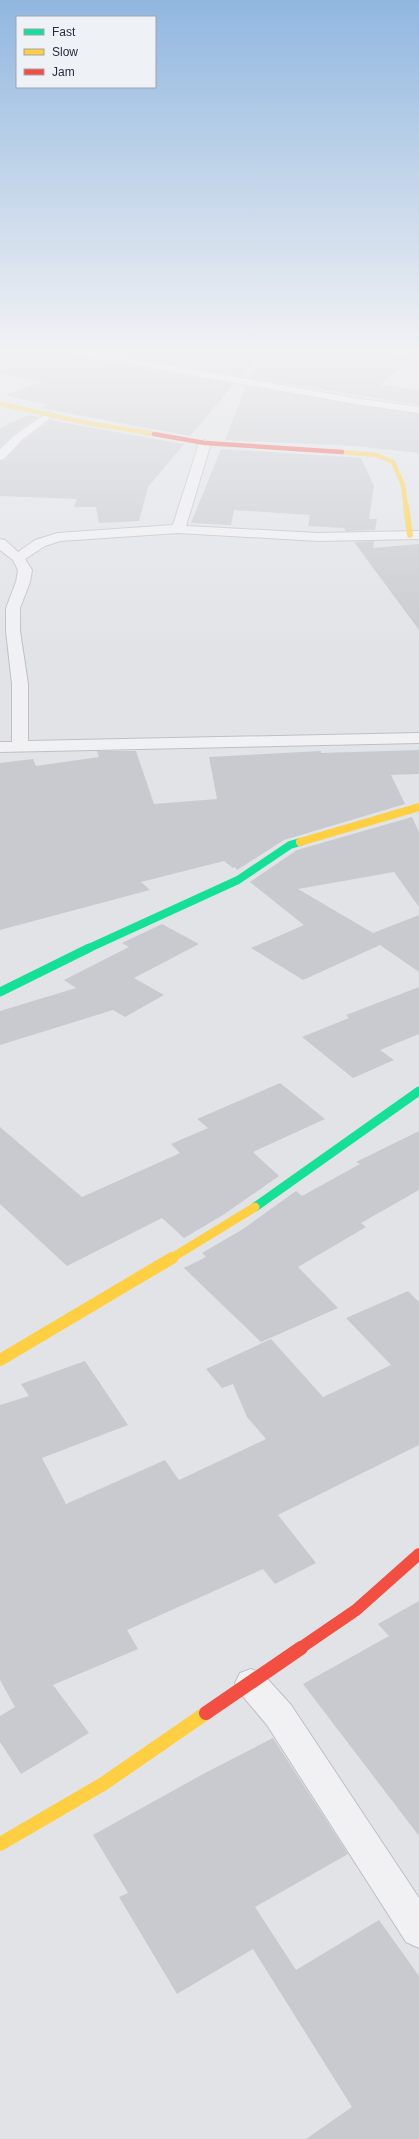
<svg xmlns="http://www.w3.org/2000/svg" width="419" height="2139" font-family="Arial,sans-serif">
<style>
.building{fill:#c8cacf}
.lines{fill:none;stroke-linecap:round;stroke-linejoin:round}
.street-casing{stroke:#bec0c4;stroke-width:2}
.street{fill:#f1f1f3;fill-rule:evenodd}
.fast-far1{stroke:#16e098;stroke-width:8}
.fast{stroke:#16e098;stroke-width:9}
.slow-far5{stroke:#ffcf43;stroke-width:4.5}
.slow-far4{stroke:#ffcf43;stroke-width:6}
.slow-far3{stroke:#ffcf43;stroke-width:8}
.slow-far2{stroke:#ffcf43;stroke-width:9}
.slow-far1{stroke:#ffcf43;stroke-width:12}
.slow{stroke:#ffcf43;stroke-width:14}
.jam-far2{stroke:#f24e42;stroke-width:4.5}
.jam-far1{stroke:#f24e42;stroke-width:12}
.jam{stroke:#f24e42;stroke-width:14}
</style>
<rect width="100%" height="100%" fill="#e1e3e7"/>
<path class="building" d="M0,351H66L72,355L234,384L190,436L41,408L48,405L5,395L42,382L0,374Z
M96,351H376L417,355L380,385L419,390V405L250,378L259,355L241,376Z
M246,386L361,406L419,414V453L355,446L225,440Z
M28,415L38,417L14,434L0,447V428Z
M51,420L82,426L184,444L148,487L139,521L99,523L96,507H74L77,499L0,496V461L5,460L24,440Z
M221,449L361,458L374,486L369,519H377L375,530L346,531L344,528L308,526L310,515L234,510L231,525L191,523Z
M374,541L373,548L419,544V630L354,542Z
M419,750V774L391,775L405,804L284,840L237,870L235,867L233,868L224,861L141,882L150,890L0,930V763L33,759L36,766L99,757L97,751H136L154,804L217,799L209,757L321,751V753Z
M412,817L419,832V907L394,872L298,889L373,933L419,915V972L380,945L303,980L251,948L304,925L250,882L297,850Z
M162,924L199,944L134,978L164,995L125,1017L113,1010L0,1045V1011L76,988L64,980L129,947L122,943Z
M419,987V1034L380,1050L394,1060L353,1078L302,1037L349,1018L346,1015Z
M280,1083L325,1119L253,1152L279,1176L223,1215L184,1238L162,1218L67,1266L0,1204V1127L82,1197L180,1153L171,1144L208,1128L197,1119Z
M419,1131V1190L361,1223L366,1227L298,1267L338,1308L261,1342L184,1268L206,1257L202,1253L243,1229L296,1191L302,1196L360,1164L356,1162Z
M408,1291L419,1302V1445L278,1515L316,1563L275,1584L263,1569L127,1630L138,1649L53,1685L89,1733L21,1774L0,1742V1716L15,1707L0,1680V1405L29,1396L21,1384L85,1361L128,1425L42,1458L66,1504L165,1460L179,1480L266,1439L247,1417L233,1384L222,1388L206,1369L271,1339L323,1397L391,1365L346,1318Z
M419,1601V1836L303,1684L389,1636L378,1624Z
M273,1738L348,1854L255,1907L296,1970L379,1920L419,1976V2139H306L352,2107L253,1949L177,1994L119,1897L128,1893L93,1835L205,1773Z"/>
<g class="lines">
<defs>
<path id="street" d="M67,351H88L361,399L419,407V413L361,405L72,354Z
M411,351H419V354L412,353Z
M48,412L52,413L54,415L52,417L23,439L4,459L0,460V449L15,435Z
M205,440L211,443L186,526L318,533L419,531V539L318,541L178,533L60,541L45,546L25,559L32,570L30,582L20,608V631L28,684V741L419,733V743L0,752V742H12V684L6,631V608L16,582L18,570L13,560L0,550V539L5,540L18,552L35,540L58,533L173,525L199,443Z
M251,1669L262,1673L291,1705L419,1898V1948L406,1942L267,1725L240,1693L235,1683L240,1673Z"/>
</defs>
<use href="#street" class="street-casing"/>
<use href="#street" class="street"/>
<path class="fast-far1" d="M87,949L238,880L290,845L300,842"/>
<path class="fast" d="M0,992L89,948
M255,1207L419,1091"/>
<path class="slow-far5" d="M0,404L82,422L154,434
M342,452L376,455L393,462L403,485L406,507"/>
<path class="slow-far4" d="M406,506L410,535"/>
<path class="slow-far3" d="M300,842L419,807"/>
<path class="slow-far2" d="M170,1259L255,1207"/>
<path class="slow-far1" d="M0,1360L172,1258"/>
<path class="slow" d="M0,1844L103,1784L206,1713"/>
<path class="jam-far2" d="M154,434L205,443L342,452"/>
<path class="jam-far1" d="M299,1649L356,1610L419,1554"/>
<path class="jam" d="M206,1713L301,1648"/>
</g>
<linearGradient id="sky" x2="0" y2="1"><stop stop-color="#91b7e0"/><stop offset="0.54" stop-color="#f2f2f4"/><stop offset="1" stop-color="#f2f2f4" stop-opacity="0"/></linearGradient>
<rect width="419" height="650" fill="url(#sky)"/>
<rect x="16" y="16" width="140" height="72" fill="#eef1f6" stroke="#9ea3ad"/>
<rect x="24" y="29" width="20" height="6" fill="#16e098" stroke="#9ea3ad"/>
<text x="52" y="36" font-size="12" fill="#272e40">Fast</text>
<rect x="24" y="49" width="20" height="6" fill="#ffcf43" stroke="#9ea3ad"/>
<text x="52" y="56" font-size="12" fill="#272e40">Slow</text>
<rect x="24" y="69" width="20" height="6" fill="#f24e42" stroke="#9ea3ad"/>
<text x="52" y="76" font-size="12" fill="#272e40">Jam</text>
</svg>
